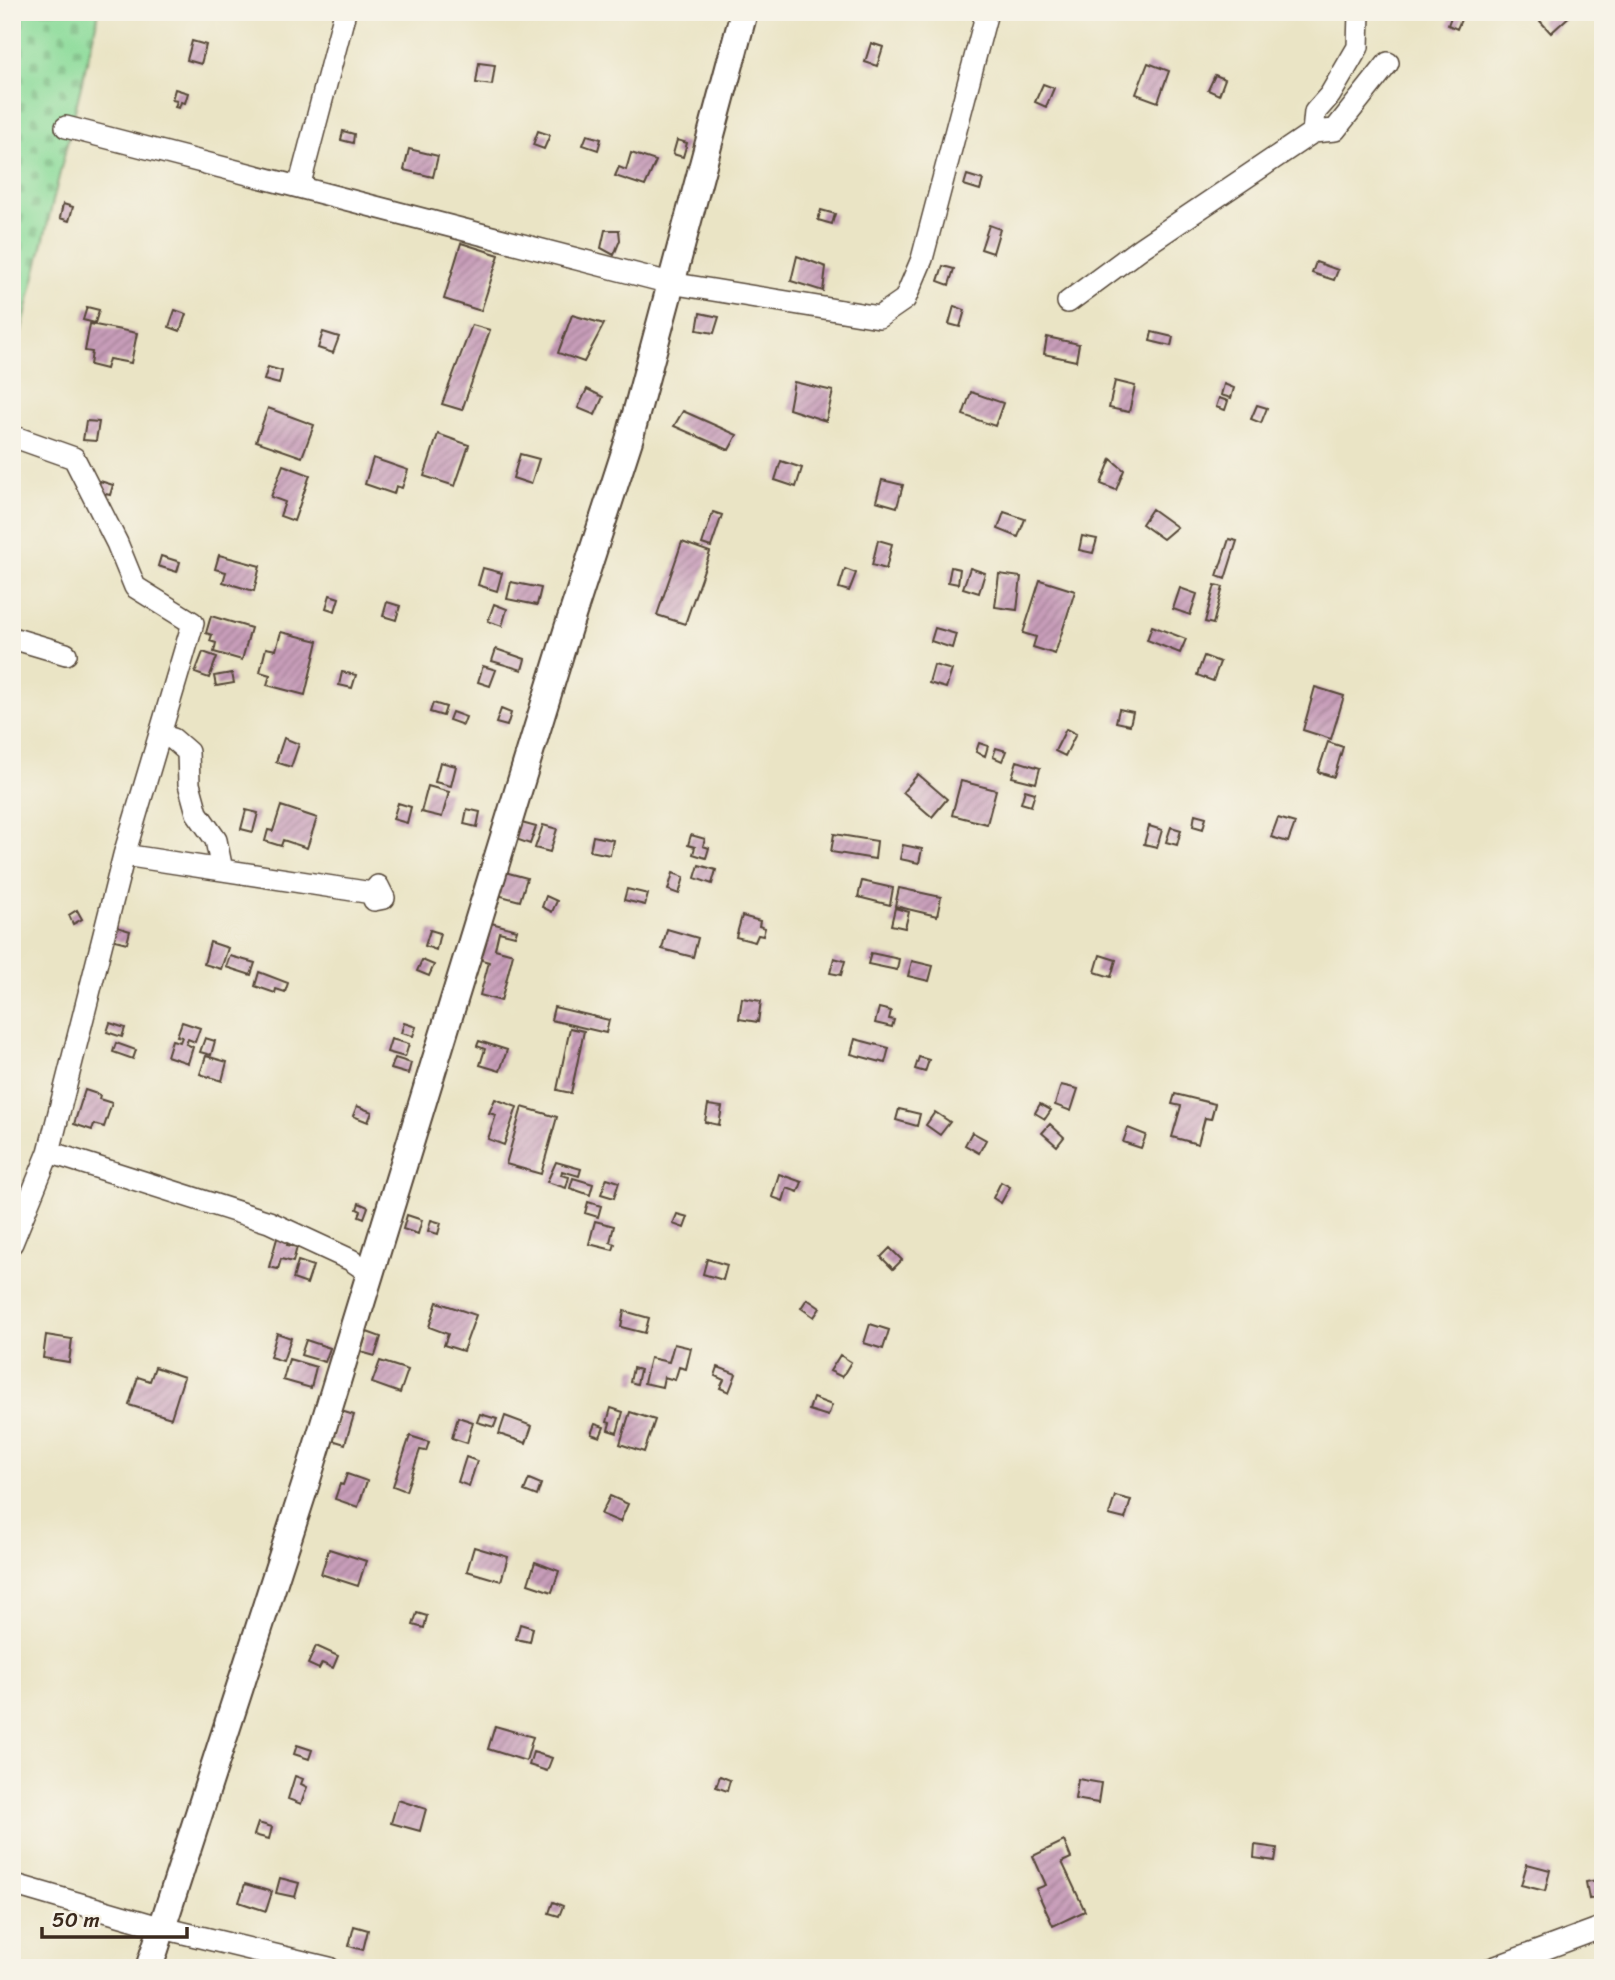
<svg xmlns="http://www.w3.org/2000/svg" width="1615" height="1980" font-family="Sriracha,sans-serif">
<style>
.cemetery{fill:url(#cemetery-stones);stroke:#64835c;stroke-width:2}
.building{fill:url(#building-hatch)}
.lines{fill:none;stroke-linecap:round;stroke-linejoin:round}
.minor-casing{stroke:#554637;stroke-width:24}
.tertiary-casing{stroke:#554637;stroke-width:30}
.minor{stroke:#fff;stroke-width:21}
.tertiary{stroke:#fff;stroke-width:26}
</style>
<defs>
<pattern id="cemetery-stones" width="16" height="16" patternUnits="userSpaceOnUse" patternTransform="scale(1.75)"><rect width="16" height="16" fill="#8edc9b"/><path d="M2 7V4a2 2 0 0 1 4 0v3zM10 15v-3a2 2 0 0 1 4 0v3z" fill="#7bbd85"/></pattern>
<pattern id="building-hatch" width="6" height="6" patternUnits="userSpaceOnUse" patternTransform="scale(1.75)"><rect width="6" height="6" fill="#c79db9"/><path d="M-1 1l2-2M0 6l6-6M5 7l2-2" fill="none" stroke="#a38096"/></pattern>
</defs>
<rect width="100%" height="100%" fill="#f7f3e8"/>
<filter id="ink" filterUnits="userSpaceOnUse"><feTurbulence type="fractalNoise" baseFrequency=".0143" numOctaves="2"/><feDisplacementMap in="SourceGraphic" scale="14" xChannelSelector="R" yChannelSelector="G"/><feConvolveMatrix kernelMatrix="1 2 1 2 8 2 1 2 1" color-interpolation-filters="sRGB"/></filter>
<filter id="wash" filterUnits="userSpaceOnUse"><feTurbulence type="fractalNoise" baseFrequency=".00686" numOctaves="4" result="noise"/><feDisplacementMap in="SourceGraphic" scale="28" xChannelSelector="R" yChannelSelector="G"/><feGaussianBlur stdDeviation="1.57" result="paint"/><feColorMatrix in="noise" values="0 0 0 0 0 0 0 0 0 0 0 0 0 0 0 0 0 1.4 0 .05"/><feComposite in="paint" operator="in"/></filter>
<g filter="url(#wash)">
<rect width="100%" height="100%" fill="#eae4c5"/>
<path class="cemetery" d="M12,12H99L20,337L12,335Z"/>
<g id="blocks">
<path class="building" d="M1453,12L1463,15L1457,29L1448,25Z
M1549,12H1574L1551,33L1540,21Z
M192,41L206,45L201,64L187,60Z
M871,43L883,47L877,66L865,62Z
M479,63L495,65L492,85L476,83Z
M1148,63L1169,71L1158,102L1136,94Z
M1215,75L1225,79L1219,95L1208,90Z
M1043,84L1054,88L1046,107L1035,102Z
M175,89L188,93L185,103L181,102L179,108L175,107L177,101L172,100Z
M343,131L354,134L353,143L341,140Z
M538,131L550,135L544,149L533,145Z
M587,135L601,139L598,150L583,145Z
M677,140L687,143L683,157L673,154Z
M409,149L438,156L433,177L404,170Z
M631,153L656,161L645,186L615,176L619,167L626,170Z
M967,175L983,180L980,190L964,185Z
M63,204L73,207L69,221L60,218Z
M821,210L835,214L832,224L818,220Z
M989,225L1000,229L993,253L981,249Z
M605,230H619L620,240L614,255L601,248Z
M461,243L499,255L481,311L444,299Z
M797,256L826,267L823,291L791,281Z
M1316,262L1338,270L1334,280L1312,273Z
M943,266L954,269L949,285L938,281Z
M954,306L965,310L960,327L949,324Z
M87,307L99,310L95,323L83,320Z
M175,310L186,314L180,331L169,327Z
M700,313L719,317L714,333L697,330Z
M572,315L604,324L584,362L558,353Z
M90,324L137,333L131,363L109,359L106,369L90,365L92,352L85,351Z
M472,325L490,330L462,410L442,404Z
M323,332L339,337L333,353L318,348Z
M1152,332L1173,337L1171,346L1150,341Z
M1047,337L1079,344L1076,361L1044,354Z
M268,367L282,371L279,384L264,380Z
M1115,381L1135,386L1129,412L1109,408Z
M794,382L833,391L826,421L789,409Z
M1224,384L1234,388L1231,398L1221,395Z
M587,389L603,397L595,415L578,408Z
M971,392L1003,403L995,426L963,415Z
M1219,398L1228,401L1225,410L1216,407Z
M1257,405L1267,408L1261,423L1251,419Z
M268,408L314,425L302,457L256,441Z
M683,411L737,435L729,450L674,426Z
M86,421L99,422L96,441L83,440Z
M438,434L469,445L455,486L424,476Z
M520,454L539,459L531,484L513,478Z
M373,458L408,470L402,488L396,486L394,494L365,484Z
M1111,459L1124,470L1116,490L1101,484Z
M781,461L802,468L796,487L775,480Z
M283,465L310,475L294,521L280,516L285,502L271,497Z
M882,480L903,485L897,507L876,501Z
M100,481L113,485L110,495L97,492Z
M1152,509L1177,527L1163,539L1142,524Z
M713,512L722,515L711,547L702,544Z
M1004,512L1025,519L1018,537L998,529Z
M1082,536L1097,539L1093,553L1079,550Z
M1229,539L1237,541L1225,579L1217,576Z
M878,540L892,544L886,569L872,565Z
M682,542L710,552L685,624L657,615Z
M219,555L260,566L254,591L223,582L226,572L215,569Z
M161,556L180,562L177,572L158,566Z
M951,567L960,569L958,584L948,582Z
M483,568L502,573L497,591L478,585Z
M970,568L985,573L979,593L963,588Z
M845,569L856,573L849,591L839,588Z
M999,574L1021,577L1017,610L995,607Z
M1040,580L1075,591L1055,654L1033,647L1036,637L1023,633Z
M511,582L541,588L537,605L507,599Z
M1215,585L1223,587L1213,624L1205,622Z
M1180,588L1197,594L1190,615L1173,609Z
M330,595L339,598L335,611L326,608Z
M387,602L400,606L396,620L383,616Z
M494,604L507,609L502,626L488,621Z
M211,616L251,628L242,660L214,652L216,643L210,641L212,635L206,633Z
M1152,626L1186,639L1180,653L1147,640Z
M935,628L956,634L952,648L931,641Z
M281,632L318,641L305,695L267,685L270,675L260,672L266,648L276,650Z
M496,649L525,659L522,670L492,661Z
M203,652L217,657L209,678L195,673Z
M1204,656L1220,662L1213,681L1197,675Z
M934,665L952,670L946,688L929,683Z
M483,666L496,670L490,686L478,682Z
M342,672L356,675L352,688L339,685Z
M232,673L234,683L216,686L214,676Z
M1315,687L1344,696L1331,739L1303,730Z
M433,703L446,707L443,716L430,712Z
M501,709L511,713L507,726L496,723Z
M1119,709L1133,712L1130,725L1116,722Z
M452,712L466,717L463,725L449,720Z
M1066,729L1076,734L1065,756L1055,751Z
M284,738L299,744L291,767L276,762Z
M1328,742L1343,747L1334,777L1318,772Z
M979,743L988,746L985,756L976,752Z
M996,748L1006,751L1002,761L993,757Z
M1017,761L1040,768L1036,783L1012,777Z
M440,762L456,766L451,786L435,782Z
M918,774L947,799L932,817L903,792Z
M961,781L996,790L987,824L952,815Z
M428,786L449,792L442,817L421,812Z
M1025,790L1035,793L1031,806L1021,803Z
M398,803L411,807L407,823L393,819Z
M281,806L317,818L307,848L283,840L281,846L265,841L268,830L273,831Z
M467,809L480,812L477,827L464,824Z
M246,810L258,813L253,832L241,829Z
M1195,814L1206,817L1203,829L1193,826Z
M1278,818L1295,823L1288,842L1271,837Z
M518,822L536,827L530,844L513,838Z
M543,825L557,829L550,852L535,848Z
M1149,826L1162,830L1157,847L1144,844Z
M1171,827L1181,830L1177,845L1166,842Z
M834,834L877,841L875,859L831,852Z
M691,835L705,839L703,846L709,848L706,858L693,854L695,847L688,845Z
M593,836L613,840L610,855L590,851Z
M903,845L922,849L919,863L900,859Z
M699,865L716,870L712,884L695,878Z
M501,871L527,878L520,901L494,894Z
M673,873L684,877L679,894L668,890Z
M862,881L893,888L890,905L858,897Z
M899,888L941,897L937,916L895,906Z
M627,889L648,894L645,905L624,900Z
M546,896L557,901L552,912L542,907Z
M895,908L909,912L905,928L891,925Z
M77,910L82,919L73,924L69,915Z
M742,916L760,921L759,926L765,928L763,936L758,935L755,942L736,937Z
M484,921L517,930L515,936L499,932L495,949L513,954L501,1001L480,995L489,962L475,958Z
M114,926L130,931L127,943L111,939Z
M667,929L698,938L693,957L662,949Z
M430,930L440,933L436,950L425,946Z
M210,942L228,948L221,969L204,964Z
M871,953L899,959L897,970L868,964Z
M1100,955L1116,960L1111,977L1095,972Z
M230,956L255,963L251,975L226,967Z
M834,958L845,961L841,975L830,973Z
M422,960L434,965L429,976L417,971Z
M912,961L933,966L929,981L908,976Z
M259,972L288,983L285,992L276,989L275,993L255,986Z
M742,998L761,1001L758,1022L739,1019Z
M554,1007L609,1020L606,1033L551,1020Z
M879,1008L891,1011L889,1019L894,1020L892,1027L875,1023Z
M182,1022L200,1028L195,1042L188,1039L186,1044L193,1047L188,1063L167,1056L172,1040L180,1042L182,1037L177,1036Z
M110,1023L125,1028L122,1037L107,1032Z
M404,1023L416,1027L413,1036L401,1033Z
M570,1028L584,1031L571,1093L557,1090Z
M205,1038L215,1041L211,1055L200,1052Z
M391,1039L409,1044L405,1057L387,1052Z
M855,1039L889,1048L885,1063L851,1054Z
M479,1041L507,1050L500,1071L480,1065L485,1049L477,1046Z
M116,1043L136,1050L133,1059L113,1052Z
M206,1056L227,1062L222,1081L200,1074Z
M919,1057L929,1060L925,1072L915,1069Z
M395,1058L411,1063L408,1074L391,1069Z
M1061,1085L1078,1089L1071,1111L1055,1105Z
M85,1090L100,1095L99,1099L112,1103L104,1127L94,1124L92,1130L74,1124Z
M1175,1094L1215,1104L1211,1119L1205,1118L1198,1144L1172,1137L1181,1106L1172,1104Z
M495,1099L517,1107L504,1145L488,1139L496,1115L489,1113Z
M1040,1104L1051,1110L1045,1119L1035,1113Z
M708,1105L722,1107L719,1125L705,1122Z
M357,1106L372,1112L368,1122L353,1116Z
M522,1107L557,1117L541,1174L506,1164Z
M899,1109L920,1114L917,1126L896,1120Z
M935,1112L950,1122L940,1135L926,1125Z
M1050,1124L1064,1137L1057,1146L1042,1133Z
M1128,1128L1146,1135L1141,1148L1123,1142Z
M972,1132L986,1140L979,1153L965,1145Z
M556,1162L581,1169L579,1176L562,1171L561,1175L569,1177L566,1188L547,1182Z
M779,1174L802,1182L798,1192L787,1188L783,1201L772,1197Z
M573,1178L593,1184L590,1195L570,1188Z
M607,1178L619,1182L614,1198L601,1194Z
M1001,1182L1010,1187L1001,1203L993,1198Z
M588,1202L601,1206L598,1217L585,1213Z
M359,1203L368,1207L364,1218L359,1216L361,1211L357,1209Z
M677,1214L688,1217L684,1228L673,1224Z
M407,1215L422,1220L418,1234L403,1229Z
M431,1220L441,1223L438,1234L428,1231Z
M595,1221L614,1226L610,1242L615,1244L613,1250L589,1244Z
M278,1235L289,1237L287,1245L297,1247L293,1262L281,1259L278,1269L269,1267Z
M890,1248L902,1260L893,1269L881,1257Z
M707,1259L727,1265L723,1280L703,1274Z
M298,1261L313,1266L307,1284L293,1279Z
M807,1299L820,1308L814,1317L801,1308Z
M437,1302L476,1315L463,1351L444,1345L448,1334L429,1327Z
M624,1311L649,1318L645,1333L621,1327Z
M870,1324L889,1330L883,1349L864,1343Z
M367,1332L381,1337L375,1356L361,1352Z
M277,1333L291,1338L283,1361L270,1357Z
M46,1335L72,1339L69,1362L43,1358Z
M306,1340L330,1348L325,1362L301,1355Z
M674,1344L691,1348L686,1369L679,1367L675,1380L664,1377L662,1387L644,1383L650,1358L669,1362Z
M840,1355L851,1362L842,1377L830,1371Z
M289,1359L316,1367L311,1388L283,1380Z
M380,1361L408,1370L400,1393L372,1383Z
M155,1367L184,1377L171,1418L129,1405L138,1377L150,1381Z
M718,1367L736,1374L729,1392L720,1388L724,1380L715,1376Z
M633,1368L640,1370L637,1384L630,1382Z
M813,1398L832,1405L828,1416L809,1410Z
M611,1408L623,1412L617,1433L608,1430L610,1423L607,1422Z
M341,1411L354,1415L345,1444L332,1440Z
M630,1412L655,1420L644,1452L620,1444Z
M480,1414L497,1419L494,1427L477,1422Z
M505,1416L532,1426L526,1443L499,1434Z
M458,1417L473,1422L467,1443L452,1438Z
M595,1424L604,1427L600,1437L591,1434Z
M410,1436L429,1442L426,1451L420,1450L406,1491L393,1486Z
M466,1457L477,1461L469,1486L458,1482Z
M347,1474L367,1481L358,1507L335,1499L340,1484L343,1485Z
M529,1479L541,1484L537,1496L524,1491Z
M610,1496L628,1504L620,1522L601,1514Z
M1115,1496L1131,1500L1125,1519L1109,1515Z
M474,1547L508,1557L501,1581L467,1571Z
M329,1549L366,1561L358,1586L321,1574Z
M535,1562L559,1571L552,1592L528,1584Z
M417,1613L427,1616L424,1628L413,1625Z
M520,1624L533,1628L530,1642L516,1639Z
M316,1646L338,1656L333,1668L322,1663L319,1669L308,1664Z
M495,1726L533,1737L526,1761L488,1749Z
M297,1745L312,1750L309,1759L294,1754Z
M533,1752L552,1758L547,1771L529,1765Z
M295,1776L303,1779L301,1784L307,1787L301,1804L288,1799Z
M720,1776L730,1780L727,1791L716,1787Z
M1078,1779L1101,1783L1098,1803L1075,1799Z
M398,1800L426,1809L420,1831L391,1823Z
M258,1823L272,1827L269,1839L254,1835Z
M1064,1841L1071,1858L1062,1862L1085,1911L1053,1926L1036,1889L1046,1885L1033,1856Z
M1255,1845L1277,1848L1275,1861L1254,1858Z
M1527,1864L1550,1870L1545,1891L1521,1885Z
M280,1878L299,1883L295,1897L276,1893Z
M1603,1879V1897L1589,1899L1586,1882Z
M245,1884L272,1892L266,1911L239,1902Z
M553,1902L563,1906L559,1916L549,1913Z
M354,1926L368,1930L363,1950L349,1946Z"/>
</g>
</g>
<g filter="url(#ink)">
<use href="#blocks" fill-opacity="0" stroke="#554637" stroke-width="2"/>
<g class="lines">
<defs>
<path id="minor" d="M66,127L670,283L879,317L905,299L922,259L987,12
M1313,132L1315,112L1330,95L1358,47L1359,12
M299,187L345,12
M1068,302L1141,248L1313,132L1335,130L1388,63
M12,436L74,458L117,543L135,587L193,623L124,855L49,1152L12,1243
M12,638L66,654
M160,735L173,739L188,752L189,784L197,813L216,840L222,870
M124,855L372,893L374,900L384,898L378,886L372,893
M49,1152L269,1222L351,1260L370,1273
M12,1884L163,1928L329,1968
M1493,1968L1603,1927"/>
<path id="tertiary" d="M149,1968L305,1486L568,628L629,440L744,12"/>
</defs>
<use href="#minor" class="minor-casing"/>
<use href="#tertiary" class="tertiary-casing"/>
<use href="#minor" class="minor"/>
<use href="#tertiary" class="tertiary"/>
</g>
</g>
<rect width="1615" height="1980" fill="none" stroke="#f7f3e8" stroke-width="42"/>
<path d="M42 1927v10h145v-10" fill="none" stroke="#3b2a1e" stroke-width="3.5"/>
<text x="52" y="1927" font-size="21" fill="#3b2a1e" stroke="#f7f3e8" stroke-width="5" paint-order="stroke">50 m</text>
</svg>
